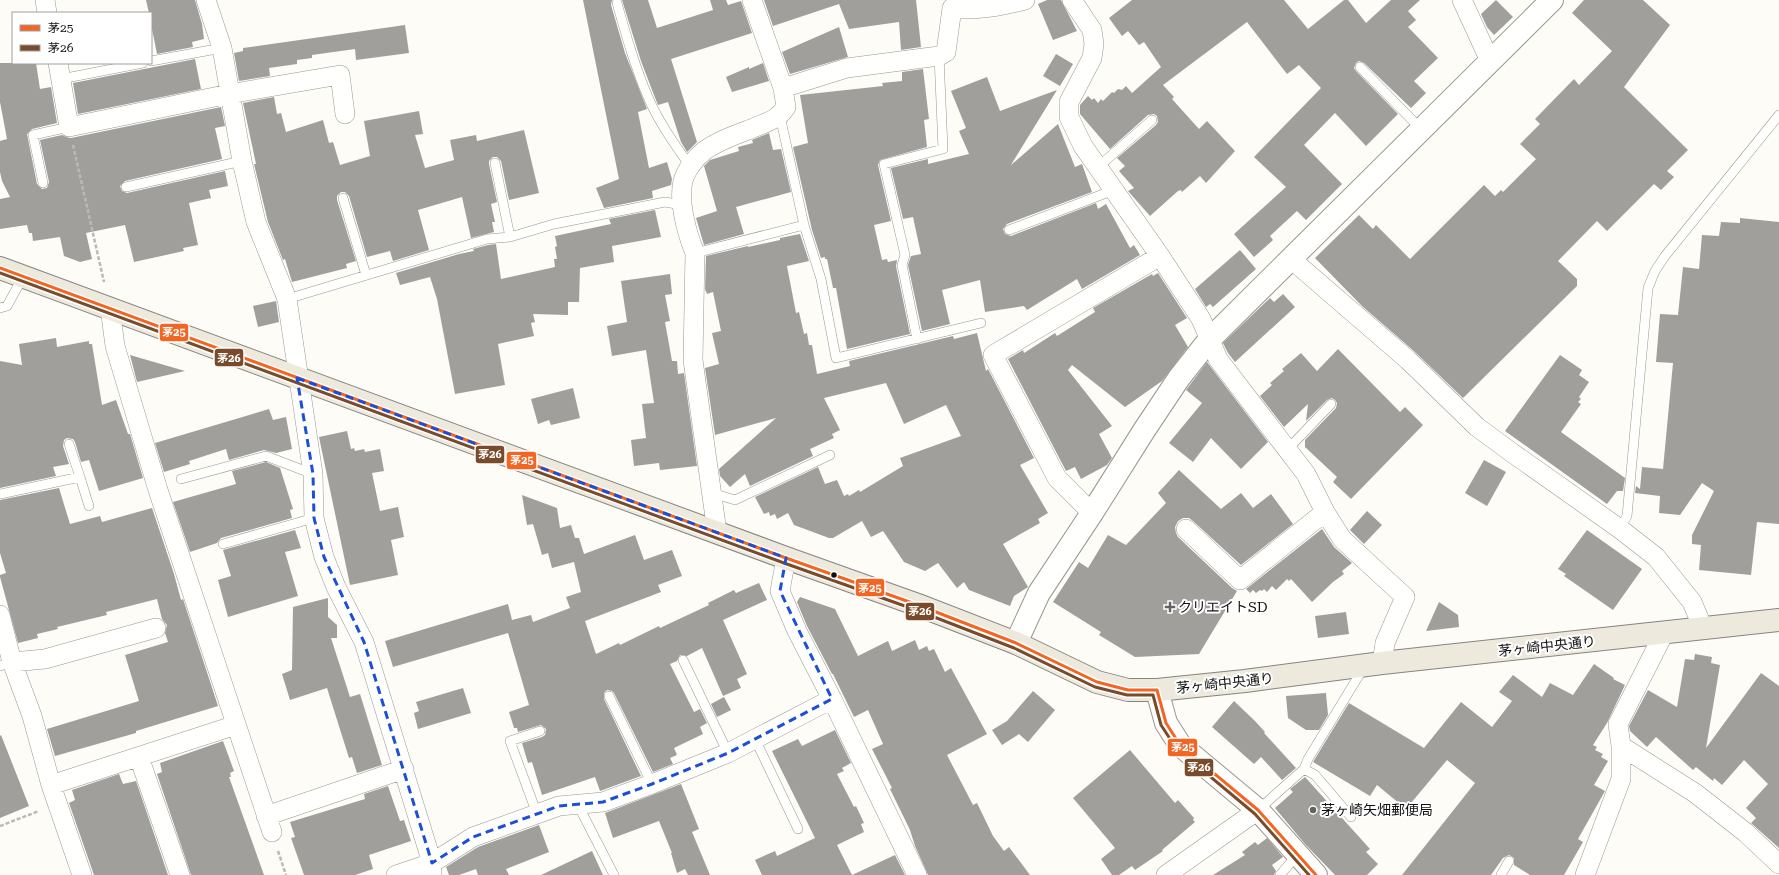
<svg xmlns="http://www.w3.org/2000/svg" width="1779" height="875" font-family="'Roboto Serif','Noto Sans JP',serif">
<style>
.building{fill:#a19f9c}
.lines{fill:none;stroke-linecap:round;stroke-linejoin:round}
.service-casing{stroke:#979795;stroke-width:10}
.minor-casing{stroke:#979795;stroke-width:20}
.tertiary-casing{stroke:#979795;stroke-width:24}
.primary-casing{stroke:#858482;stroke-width:24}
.path{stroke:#b9b9b8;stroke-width:2.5;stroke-dasharray:4 2;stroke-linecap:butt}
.service{stroke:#fffffe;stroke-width:9}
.minor{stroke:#fffffe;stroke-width:19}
.tertiary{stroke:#fffffe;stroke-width:22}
.primary{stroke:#ede9dc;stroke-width:22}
.bus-1-casing{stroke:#fff;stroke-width:6}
.bus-2-casing{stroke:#fff;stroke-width:6}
.bus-1{stroke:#f26522;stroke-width:3}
.bus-2{stroke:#7a4b2a;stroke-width:3}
.marked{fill:none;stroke:#1d4ed8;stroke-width:3;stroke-dasharray:8 5;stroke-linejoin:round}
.bus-dot{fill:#111;stroke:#fff;stroke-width:1.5}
.poi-dot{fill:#646362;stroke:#fff;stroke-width:1.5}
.labels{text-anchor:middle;stroke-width:4;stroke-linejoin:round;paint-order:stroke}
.poi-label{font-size:14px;fill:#111;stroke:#fff;text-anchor:start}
.street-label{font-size:14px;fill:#111;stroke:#fff}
.line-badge{stroke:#fff;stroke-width:1.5}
.badge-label{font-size:11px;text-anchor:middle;font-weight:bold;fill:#fff}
</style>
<rect width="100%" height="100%" fill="#fdfcf7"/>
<path class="building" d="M146,0H195L202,24L204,39L192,42L193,47L157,54L151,24V13H149Z
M583,0H612L611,5L625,53L647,109L638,112L649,168L667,162L672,179L671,185L652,191L653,198L604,208L596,188L619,179Z
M622,0H648L657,28L713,10L710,0H726L728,5L741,1L752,33L671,59L697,142L687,152L681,142L668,102L658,105L654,95L641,61Z
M764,0H916L921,47L901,50L899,22L849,29L839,4L773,26Z
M1047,0H1061L1077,31L1053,40L1038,4Z
M1132,0H1284L1308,29L1344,0H1348L1366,23L1391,0H1420L1408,11L1416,20L1408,27L1438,58L1414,81L1426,93L1411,108L1364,63L1359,61L1356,63L1354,68L1356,71L1398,114L1366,146L1335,113L1304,145L1342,184L1306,220L1297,211L1270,236L1273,240L1254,257L1234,234L1286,187L1254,157L1321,88L1299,65L1287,74L1247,22L1163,85L1174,97L1172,99L1199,129L1207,121L1235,151L1206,183L1200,176L1182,192L1181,190L1178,191L1150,216L1128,191L1134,188L1119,171L1125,166L1117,158L1156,125L1158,122L1157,116L1154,114L1148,115L1110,149L1080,114V105L1088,96L1092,100L1094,98L1098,103L1101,99L1103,101L1112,92L1114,93L1118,89L1122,90L1126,86L1132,93L1161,67L1144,42L1139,45L1128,31L1122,36L1109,18Z
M1496,0L1513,17L1494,35L1487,27L1481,14Z
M1584,0H1643L1670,25L1624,87L1688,150L1667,171L1674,177L1661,190L1654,184L1607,231L1597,221L1558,261L1577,279V286L1463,398L1415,352L1362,306L1315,258L1359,215L1373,229L1376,225L1410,259L1484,185L1495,196L1501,190L1503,192L1536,159L1520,144L1540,124L1535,119L1574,79L1579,85L1612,51L1572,13Z
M405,25L409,53L356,60L355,49L312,55V58L297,60V64L269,68L270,76L239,81L234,53L243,51V48Z
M839,27L848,57L790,74L782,52Z
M1056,54L1073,64L1060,86L1043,76Z
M195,59L201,89L78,114L73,83Z
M0,63H36L40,89L51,87L57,123L32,129L27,134L37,184L42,189L47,188L49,182L40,140L62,135L66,137L71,138L221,107L225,126L215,128L222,159L125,181L120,186L122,191L127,193L225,171L228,186L209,190L211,198L189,203L198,245L183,248L184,251L134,262L125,225L86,233L92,259L80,262L64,256L60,237L33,241L32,233H29L27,225L0,229V199L10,197L2,181L0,172V141L7,139L0,102Z
M763,63L769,81L732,92L726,77L749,67V69Z
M923,69L929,119L924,120L927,147L880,160L878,165L891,221L874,225L882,260L887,259L888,262L897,260L896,266L910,334L847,349L836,288H833L827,259H825V257L821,258L812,230L793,147L808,143L800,95L883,86L882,83L902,81V72Z
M987,77L1000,111L1057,90L1011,165L1058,124L1075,167L1082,164L1092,192L1007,224L1003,229L1005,234L1011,236L1096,203L1098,209L1106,204L1130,248L1134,245L1140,255L1082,289L1077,279L1027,310L1024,306L985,312L980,280L942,290L950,324L922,331L908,265L911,256L921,254L913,217L903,219L891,168L928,159V164L969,154L959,131L966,128L951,91Z
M274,97L277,114L281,113L286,132L323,120L329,143L333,142L340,165L370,156L364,121L419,111L423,134L415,135L425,168L454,160L450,140L476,135L477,141L524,130L539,193L509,200L501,161L497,157H493L489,161V164L497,202L491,204L495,222H492L494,232L471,238L462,197L418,210L429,250L393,261L390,251L367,257L349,196L345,192H341L337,196V200L356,261L346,264L347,268L292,282L285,259L283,260L268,222L254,164H256L243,103Z
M769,133L773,150L781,149L791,192L736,207L744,234L704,245L696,218L717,211L704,166L710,160L739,151L738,147L753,143L752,140Z
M655,210L661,237L612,246L614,262L580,268L579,302H568V315L533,314L535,322L531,323L534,336L498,344L505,385L455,394L437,299L430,277L400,285L396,273L459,254L474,251L473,249L488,245L496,244L501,279L555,267L554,259H557L555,247L557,246L555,236L611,224L609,219Z
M1740,218L1779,222V524L1757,522L1751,575L1699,570L1701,545L1692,544V535L1714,491L1702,483L1680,515L1659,513L1660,496L1635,493L1636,486L1640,489L1642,467L1663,469L1673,363L1656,362L1660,314L1678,315L1683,267L1699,269L1702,235L1719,236L1721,222L1740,223Z
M800,234L809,261L787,266L796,313L799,312L804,334L807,333L809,345H812L817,374L850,366L849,361L953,336L954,339L977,333L986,371L988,369L1034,458L1020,465L1048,513L1038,519L1040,523L1003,544L1028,587L1014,596L1010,606L969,590L964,582L957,588L938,563L925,571L904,562L883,531L871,537L862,521L833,538H829L794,525L788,513L777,519L775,514L770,516L769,512L764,514L755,497L818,467L825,484L837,480L844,496L848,494L849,496L859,490L860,492L903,466L900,458L961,436L946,405L904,424L886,383L824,398L840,430L832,434L834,438L810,449L813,456L750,486L745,474L730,487L720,476L719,469L776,418L715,435L705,368L719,364L712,333L721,331L713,292L707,294L705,289L706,256L748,246V247L780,240V238Z
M1240,250L1256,269L1213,307L1210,304L1206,307L1195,289Z
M1158,273L1187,318L1175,325L1188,347L1162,381L1125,407L1072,365L1068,370L1112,426L1099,434L1112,458L1107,465L1081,479L1075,467L1066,471L1008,359L1023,350L1024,353L1055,333L1057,336L1095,312L1093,308L1152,274L1153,276Z
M670,274L672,294L665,295L670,321L665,322L672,361H677L678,374L684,373L697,466L660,470L659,463L634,466L631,440L646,438L642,404L654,403L646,350L612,356L607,326L627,322L621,281Z
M1283,294L1295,307L1235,362L1228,353L1223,343L1270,298L1274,302Z
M276,301L279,322L258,327L253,306Z
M56,338L57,347L89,341V344H92L102,405L116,400L128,434H130L143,478L99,491L89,460L81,462L75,442L73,439L67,438L64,440L63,446L69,464L53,467L56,476L0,488V361L22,365L19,344Z
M1338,349L1400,412L1405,407L1423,425L1351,499L1333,482L1337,477L1305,447V440L1336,408L1337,403L1335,400L1332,398L1327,400L1306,421L1308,404L1284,427L1260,396L1272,385L1270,383L1284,371L1282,369L1301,353L1317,371Z
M130,355L185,371L137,382Z
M1560,355L1582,370L1579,375L1589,382L1579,397L1581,399L1578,402L1581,404L1561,432L1625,478L1623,491H1617L1607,504L1505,431Z
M1207,362L1268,442L1241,469L1211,438L1193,462L1169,443L1202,403L1186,390Z
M573,388L580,418L551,425L549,420L538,424L531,399Z
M269,409L273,420L286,417L292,449L276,453L264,450L229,460L226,449L189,461L190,464L164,472L155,443Z
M347,431L351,449L354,448L355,451L364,449L365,452L380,449L384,471L372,473L380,511L398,507L404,537L391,540L398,575L350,585L319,437Z
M1484,460L1506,472L1487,506L1465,493Z
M266,462L280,468L293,509L290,510L292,518L221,538L217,543L190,552L173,502L236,484L232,471Z
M1179,470L1221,509L1241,493L1253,508L1271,494L1293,524L1241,565L1193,521L1189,518H1183L1178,521L1175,527L1176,533L1178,537L1232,588L1237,591L1199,654L1135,657L1099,635L1101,632L1053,602L1079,562L1088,568L1108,535L1126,545L1166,503L1158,493Z
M59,488L70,524L100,516L102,522L152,508L174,574L181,600L183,599L218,706L136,731V733L55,756L47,729L139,701L125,655L168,642L165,633L167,625L162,619L157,599L106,612L107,615L57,627L58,629L37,634L38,638L18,643L0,577V575L6,573L0,553V500Z
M522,495L557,508L560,528L571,525L575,538H579L584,554L635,535L644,560L672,550L682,576L658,585L661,592L585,621L596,654L619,643L620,645L659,626L660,628L709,605L708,603L734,590L736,593L759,583L767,600L723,620L747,674L737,679L741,688L723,696L702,648L687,656L680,655L677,661L670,664L694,712L700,709L707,723L700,727L703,734L674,748L677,755L670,758L673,764L653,772L614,693L612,691L607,690L604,693V699L641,776L600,791L595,777L542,795L532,762L528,763L522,743L542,737L545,735L546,729L541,725L518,732L517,728H514L509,712L529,705L508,633L393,667L385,641L508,604L512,620L531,615L533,622L570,608L566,597L581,592L574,562L552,568L548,553L542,555L533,524L527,525Z
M1367,511L1382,525L1364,544L1350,530Z
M1322,529L1334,547L1352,563L1342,571L1344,574L1333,582L1312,602L1291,579L1289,581L1287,579L1276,590L1272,586L1267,592L1264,589L1262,591L1260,590L1256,593L1253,590L1250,593L1246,589Z
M295,530L301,548L285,552L298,596L228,617L218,580L231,576L223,550Z
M1587,530L1642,569L1613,610L1564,576L1566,574L1558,569Z
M800,597L835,609L858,656L888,641L892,651L915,640L919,650L927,646L929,651L934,649L945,672L951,668L987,734L947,755L973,805L977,803L993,836L1004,851L1009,847L1030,875H928L915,846L910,830L890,789L892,788L872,749L883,744L868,710L854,717L833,674H832L807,626L797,602Z
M328,598V617L337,625V638H331L350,697L360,694L382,765L357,773L352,757L349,758L327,688L290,700L282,674L292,670L293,607Z
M1439,602L1458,615L1459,627L1426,631Z
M1346,612L1349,634L1318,638L1315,616Z
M1695,654L1712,657L1711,663L1720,665L1706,748L1761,673L1779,686V848L1751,823L1756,818L1746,808L1768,784L1744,760L1722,785L1714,778L1713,781L1696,767L1693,770L1656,737L1647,747L1630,731L1629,726L1648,690L1677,707L1685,659L1694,660Z
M1594,664L1614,678L1613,679L1625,685L1607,723L1593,745L1597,747L1595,750L1603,754L1601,757L1608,761L1594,785L1605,791L1578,839L1583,842L1564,875H1530L1514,865V858L1509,855L1503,858L1491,875H1402L1475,783L1447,760L1406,809L1377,785L1370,796L1313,762L1349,703L1424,748L1461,702L1492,727L1512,701L1499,692L1513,675L1542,697L1550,683L1573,695Z
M463,688L471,713L418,729L414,713L419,711L416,702Z
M1033,691L1055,710L1028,742L1019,734L1002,745L992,730L1007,721Z
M1326,693L1328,715L1319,730H1306L1288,718L1286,696Z
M724,697L731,710L717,717L711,704Z
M1234,701L1255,721L1265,732L1264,733L1296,768L1282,780L1261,757L1254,764L1212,727Z
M835,730L851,763L842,768L844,771L837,774L854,807L856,806L864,823L861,824L864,832L837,845L852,875L895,855L905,875H762L755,860L775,851L777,856L815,838L772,751L798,739L802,746Z
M1,735L29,806L0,818V736Z
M223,741L234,771L230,773L231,777H229L264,875H191L157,774L162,772L160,763Z
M1130,750L1175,803L1178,800L1194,818L1193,820L1195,822L1162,850L1163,851L1135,870L1132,866L1119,875H1112L1101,859L1115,848L1073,798Z
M119,774L123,784L136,781L168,875H94L69,803L75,800L72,790Z
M1305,777L1370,849L1366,852L1378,864L1367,875H1335L1305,844L1275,808L1293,792L1290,789Z
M681,784L699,829L692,832L710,875H688L685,869L677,873L671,853H672L659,821L613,838L605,813Z
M388,786L400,821L404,820L411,841L369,855L373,869L355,875H304L291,838L295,837L290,822L365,799L364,794Z
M539,825L549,852L506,869L509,875H478L476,869L459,875H449L446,867L478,847Z
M1267,838L1283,857L1272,865L1276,871L1274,875H1213L1245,855L1242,852L1255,842L1258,845Z
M592,851L603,875H541Z"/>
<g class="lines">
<defs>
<path id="service" d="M617,3C626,35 635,67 648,97C658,121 675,145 690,166
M151,61L222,48
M1360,67L1422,130
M61,79L143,63
M495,163L510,237
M1098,167L1152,120
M43,183L33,135L69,127
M126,187L242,161
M343,198L366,275
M804,225L821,279L836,358L981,323
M1009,230L1114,190
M695,253L804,225L780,116
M287,299L487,239L510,237L554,224L665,202L682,205
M0,308L7,306L23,277
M917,339L902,265L905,255L884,164L943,149L939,56
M69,444L80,477
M1287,450L1331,404
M181,479L266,456L313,474
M712,493L735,500L830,455
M0,494L80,477L89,506
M1620,529L1627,516L1648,288L1655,271L1665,256L1779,115
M223,544L314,518
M683,660L728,753
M0,666L12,662
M609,696L652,784
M755,739L798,829
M1304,769L1315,775L1351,817
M578,805L614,875
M1258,810L1304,769L1308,759L1364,667
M537,814L510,741L540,731
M1280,875L1297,855
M1501,875L1509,861"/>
<path id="minor" d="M45,0L47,13
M206,0L222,48L242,161L256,222L287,299L313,474L314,518L324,557L336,587L364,642L432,863V875
M1072,0L1092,30L1094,44L1092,58L1069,102V117L1083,146L1160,256L1201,319L1218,359L1306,474L1325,512L1342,539L1405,597L1385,643L1382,663
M1462,0L1490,61
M58,63L69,127L229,94L340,75L345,114
M783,88L847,68L939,56L946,52L952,8C977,11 1001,6 1025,0
M1291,259L1408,360L1477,427L1511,452L1620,529L1656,557L1692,602L1703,628
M110,308L115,346L158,490L272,832
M1092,513L1057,478L993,355L1160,256
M1186,529L1240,580L1325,512
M717,532L693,360L695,253C687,234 678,201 683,181C686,170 695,158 704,151C718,141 735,135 751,129C766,122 777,121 786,107L783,88L752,0
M786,558L780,591L797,631L832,699L917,875
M0,615L12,662L32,716L51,785L82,875
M12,662L45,659L156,628
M1621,746L1695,793L1745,832L1779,864
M139,757L180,875
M51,785L236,725
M266,816L404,769
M396,875L432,863L473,837L559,806L603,802L652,784L728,753L832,699
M1166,875L1258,810
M1585,875L1621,779V746L1618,724L1664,633"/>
<path id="tertiary" d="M1016,643L1039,593L1092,513L1145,429L1179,378L1209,340L1552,0
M1157,690L1166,723L1180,745L1258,810L1316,875"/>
<path id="primary" d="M0,268L786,558L918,605L1016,643L1097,682L1128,690H1157L1245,681L1382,663L1779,620"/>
</defs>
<use href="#service" class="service-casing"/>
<use href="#minor" class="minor-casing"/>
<use href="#tertiary" class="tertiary-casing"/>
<use href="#primary" class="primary-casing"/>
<path class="path" d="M73,145L104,282
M0,826L39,811
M278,851L286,875"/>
<use href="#service" class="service"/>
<use href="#minor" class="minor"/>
<use href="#tertiary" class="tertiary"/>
<use href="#primary" class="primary"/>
<defs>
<path id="bus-1" d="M0,268L786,558L918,605L1016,643L1097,682L1128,690H1157L1166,723L1180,745L1258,810L1316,875"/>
<path id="bus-2" d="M0,273L784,563L916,610L1014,648L1095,687L1127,695H1153L1161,725L1176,748L1255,814L1309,875"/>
</defs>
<use href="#bus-1" class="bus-1-casing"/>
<use href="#bus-2" class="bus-2-casing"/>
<use href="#bus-1" class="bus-1"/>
<use href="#bus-2" class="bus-2"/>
</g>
<path class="marked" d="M297,378L786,558L780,591L832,699L728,753L652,784L603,802L559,806L473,837L432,863L364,642L324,557L314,518L313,474Z"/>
<circle class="bus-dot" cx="834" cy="575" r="3.5"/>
<g class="poi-dot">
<path d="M1168 601h4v4h4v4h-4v4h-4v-4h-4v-4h4z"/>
<circle cx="1313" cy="810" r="4"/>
</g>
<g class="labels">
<g class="poi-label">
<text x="1178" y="612">クリエイトSD</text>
<text x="1321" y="815">茅ヶ崎矢畑郵便局</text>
</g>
<g class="street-label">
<text transform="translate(1547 646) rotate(-6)" y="5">茅ヶ崎中央通り</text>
<text transform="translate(1225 683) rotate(-6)" y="5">茅ヶ崎中央通り</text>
</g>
</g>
<g class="line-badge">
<rect x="159" y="323" width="30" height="19" rx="4" fill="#f26522"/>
<rect x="214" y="348" width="30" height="19" rx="4" fill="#7a4b2a"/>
<rect x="475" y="445" width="30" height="19" rx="4" fill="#7a4b2a"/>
<rect x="506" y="451" width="31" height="19" rx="4" fill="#f26522"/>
<rect x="855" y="578" width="30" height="19" rx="4" fill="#f26522"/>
<rect x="905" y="602" width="30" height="19" rx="4" fill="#7a4b2a"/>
<rect x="1167" y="738" width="31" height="19" rx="4" fill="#f26522"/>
<rect x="1184" y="758" width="30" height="19" rx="4" fill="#7a4b2a"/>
</g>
<g class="badge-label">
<text x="174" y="336">茅25</text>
<text x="229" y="362">茅26</text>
<text x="490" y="458">茅26</text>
<text x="522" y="464">茅25</text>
<text x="870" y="592">茅25</text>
<text x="920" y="615">茅26</text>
<text x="1183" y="751">茅25</text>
<text x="1199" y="771">茅26</text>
</g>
<rect x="12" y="12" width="140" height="52" fill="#ffffff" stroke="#a0a0a0"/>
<rect x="20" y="25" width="20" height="6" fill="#f26522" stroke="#a0a0a0"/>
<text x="48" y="32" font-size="12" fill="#111111">茅25</text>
<rect x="20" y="45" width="20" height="6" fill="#7a4b2a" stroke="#a0a0a0"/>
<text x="48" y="52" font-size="12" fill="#111111">茅26</text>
</svg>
